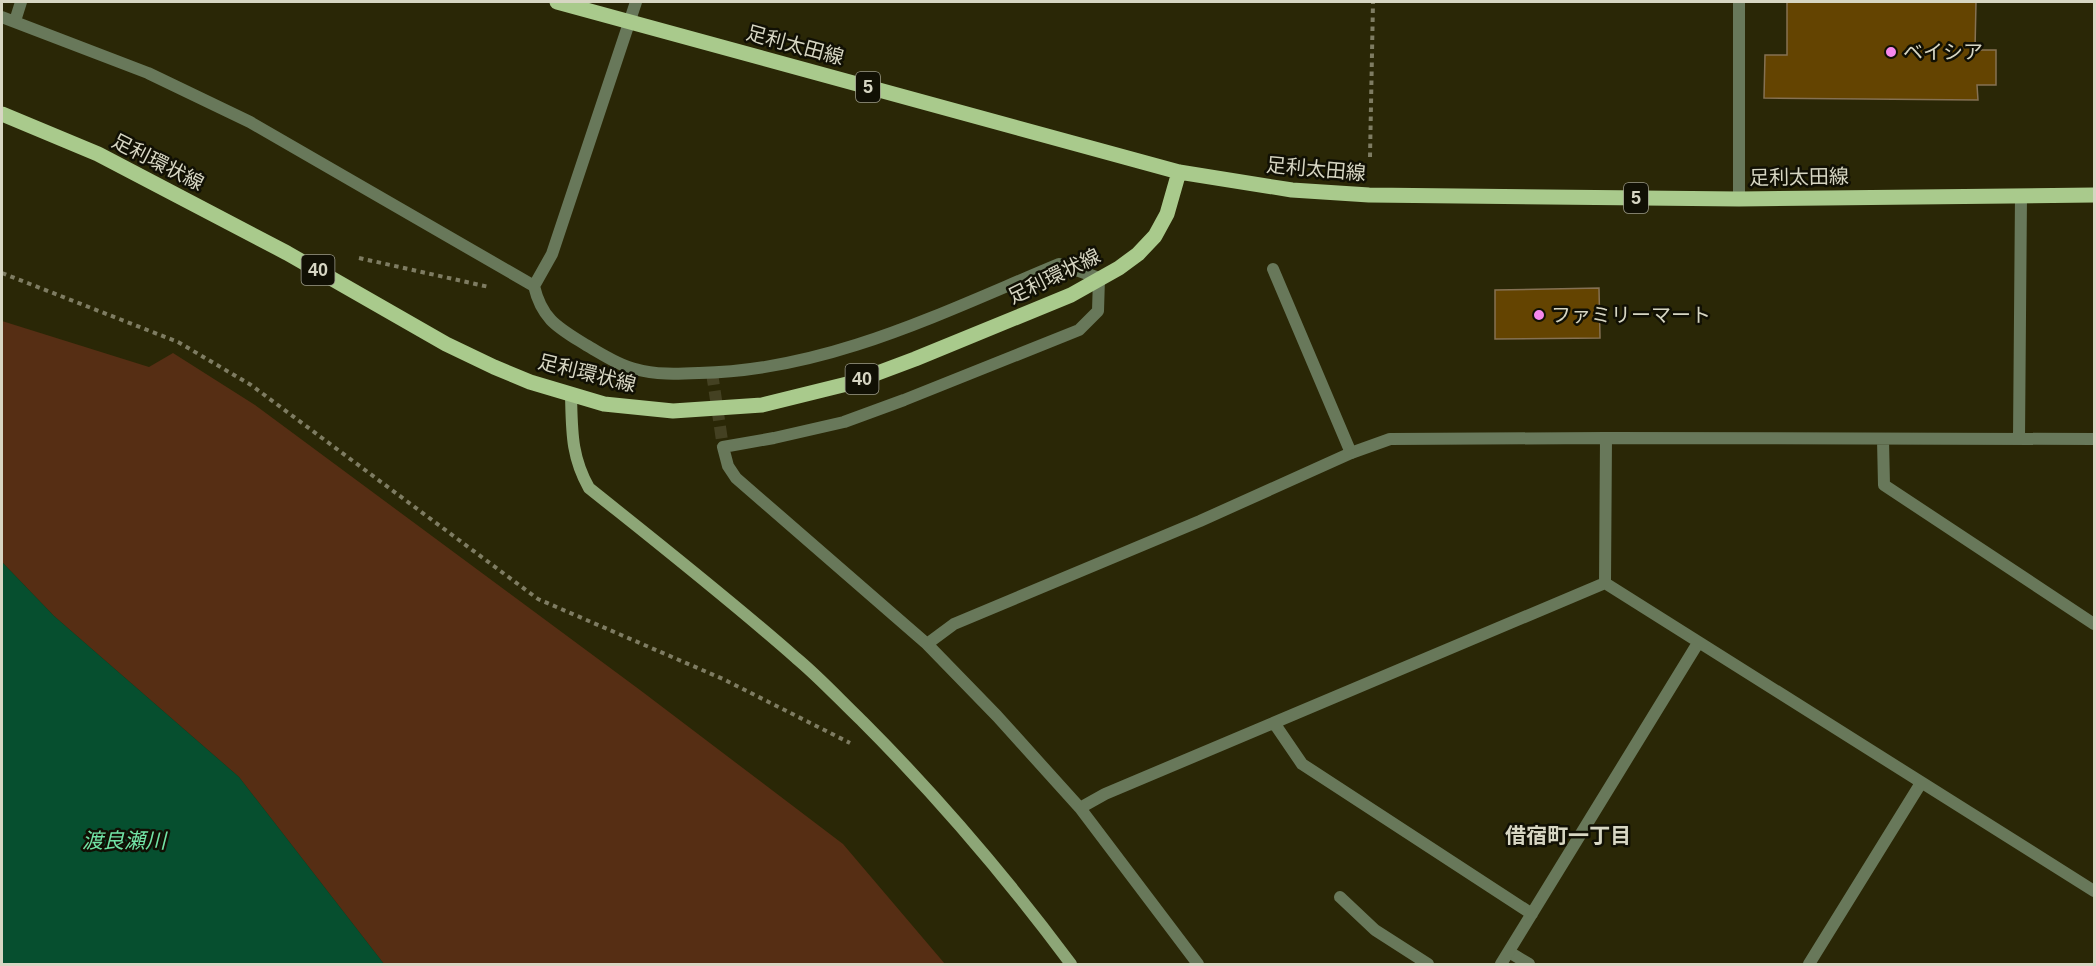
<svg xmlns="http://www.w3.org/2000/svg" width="2096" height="966" font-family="Arial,'Noto Sans JP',sans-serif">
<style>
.green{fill:#562e14}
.water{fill:#064f2f}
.building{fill:#644401;stroke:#857153;stroke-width:1.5}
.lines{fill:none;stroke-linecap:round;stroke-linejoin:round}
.street-tunnel{stroke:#444122;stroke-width:12;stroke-dasharray:12 6;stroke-linecap:butt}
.path{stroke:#7e7c62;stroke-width:4;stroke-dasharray:4.5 4.5;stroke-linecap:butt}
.lane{stroke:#68785a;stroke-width:12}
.street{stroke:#68785a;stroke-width:12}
.secondary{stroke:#8da677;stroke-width:12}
.primary{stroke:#a9ca8c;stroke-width:15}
.poi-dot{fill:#f788ec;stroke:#111004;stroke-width:2}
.labels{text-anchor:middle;stroke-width:5;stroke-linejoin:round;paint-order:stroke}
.shield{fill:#111004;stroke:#9c9b8a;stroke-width:1.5}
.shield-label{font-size:18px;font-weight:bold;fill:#d7d6c3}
.street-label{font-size:20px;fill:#d7d6c3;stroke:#111004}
.poi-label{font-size:20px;fill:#d7d6c3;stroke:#111004;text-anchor:start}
.neighbourhood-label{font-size:21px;font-weight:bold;fill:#d7d6c3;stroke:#111004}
.water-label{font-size:21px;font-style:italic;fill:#72e3a5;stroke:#111004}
</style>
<rect width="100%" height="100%" fill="#2a2706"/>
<path class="green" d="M2,321L149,367L173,353L255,405L640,690L843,844L945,964H384L239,777L54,616L2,562Z"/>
<path class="water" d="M2,562L54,616L239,777L384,964H2Z"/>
<path class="building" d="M1787,2H1976L1975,50H1996V85H1977L1978,100L1764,98L1765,55H1787Z
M1599,288L1600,338L1495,339V290Z"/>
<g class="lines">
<path class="street-tunnel" d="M712,373L723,447"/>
<path class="path" d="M1370,157L1373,2
M359,258L489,287
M2,273L178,342L251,385L538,599L723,679L850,743"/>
<path class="lane" d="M1273,269L1351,453
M1509,952L1529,964"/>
<path class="street" d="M636,2L552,254L534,286C542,320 559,328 586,345C602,354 618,365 635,369C656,375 677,374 699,373C827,371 943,312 1059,264L1099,278L1098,311L1079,330L904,400L844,422L774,438L723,447L728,466L736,478L927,644L997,716L1080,808L1198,964
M1739,2V199
M2,17L148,73L250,122L534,286
M15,21L21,2
M1606,438L1605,583L2094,891
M2019,438L2021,195
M1883,440L1884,485L2094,624
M927,644L954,624L1200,521L1351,453L1390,439L1606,438L2094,439
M1274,723L1302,764L1532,914
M1080,808L1105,794L1605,583
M1340,897L1375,930L1428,964
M1501,964L1698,643
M1809,964L1921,783"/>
<path class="secondary" d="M571,395C572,431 571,456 589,488C659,544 729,599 796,658C819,677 840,700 862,721C938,797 1007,878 1071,964"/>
<path class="primary" d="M557,2L1179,172L1292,190L1369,195L1739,199L2094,195
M2,114L98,154L287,253L446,344L494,367L530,382L604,404L673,411L762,405L851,383L915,359L1071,295L1119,268L1138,254L1155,236L1167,214L1179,172"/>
</g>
<g class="poi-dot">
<circle cx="1891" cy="52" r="6"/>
<circle cx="1539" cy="315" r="6"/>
</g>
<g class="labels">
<g class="shield">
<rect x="856" y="72" width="24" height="30" rx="4.5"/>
<rect x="1624" y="183" width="24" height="30" rx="4.5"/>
<rect x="301.5" y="255" width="33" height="30" rx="4.5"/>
<rect x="845.5" y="364" width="33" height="30" rx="4.5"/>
</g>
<g class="shield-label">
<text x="868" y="93">5</text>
<text x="1636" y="204">5</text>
<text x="318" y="276">40</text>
<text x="862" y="385">40</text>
</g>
<g class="street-label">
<text transform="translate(795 45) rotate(15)" y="7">足利太田線</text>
<text transform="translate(158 162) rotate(27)" y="7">足利環状線</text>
<text transform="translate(1316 169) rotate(5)" y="7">足利太田線</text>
<text transform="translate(1799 177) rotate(-1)" y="7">足利太田線</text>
<text transform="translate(1054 276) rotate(-26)" y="7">足利環状線</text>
<text transform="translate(587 373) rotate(14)" y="7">足利環状線</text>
</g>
<g class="poi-label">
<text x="1903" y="59">ベイシア</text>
<text x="1551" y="322">ファミリーマート</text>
</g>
<g class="neighbourhood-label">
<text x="1568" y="843">借宿町一丁目</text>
</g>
<g class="water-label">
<text x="124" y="848">渡良瀬川</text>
</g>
</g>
<rect width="2096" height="966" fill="none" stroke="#d7d6c3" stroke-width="6"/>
</svg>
